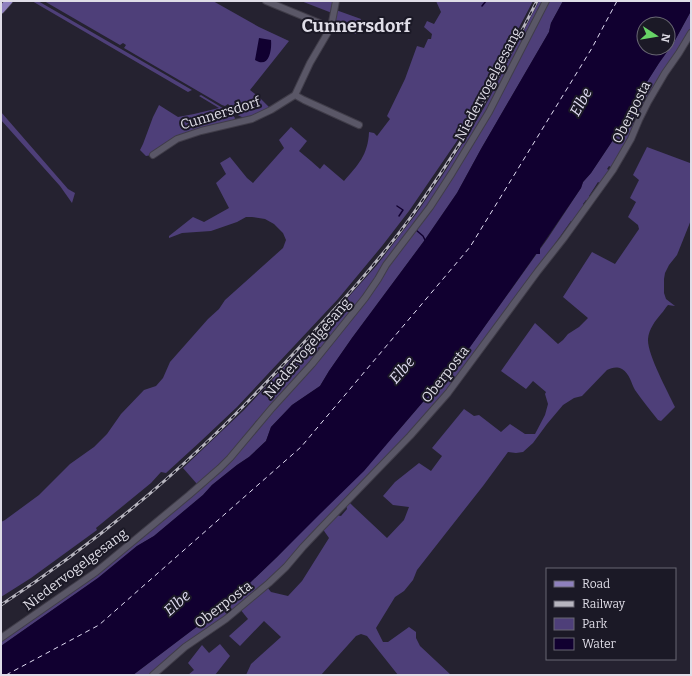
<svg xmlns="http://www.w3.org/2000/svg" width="692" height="676" font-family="Bitter,serif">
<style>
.green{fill:#4e3f79}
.water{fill:#110030;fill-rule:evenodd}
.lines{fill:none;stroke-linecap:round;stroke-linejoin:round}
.stream{stroke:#110030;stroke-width:1.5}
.ferry{stroke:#e1ddf3;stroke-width:1;stroke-dasharray:5 4;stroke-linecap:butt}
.minor-casing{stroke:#403d49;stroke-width:8}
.major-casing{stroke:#403d49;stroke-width:8}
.minor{stroke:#5a5767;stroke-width:6}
.major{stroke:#8e80bd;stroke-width:7}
.rail-casing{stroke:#b7b5bf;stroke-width:3}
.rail{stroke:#1b1926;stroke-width:1.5;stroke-dasharray:4.5;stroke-linecap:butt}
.labels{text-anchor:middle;stroke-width:4;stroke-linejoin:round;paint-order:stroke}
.street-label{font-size:14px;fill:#dfdde7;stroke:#1b1926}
.water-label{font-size:15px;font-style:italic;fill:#e1ddf3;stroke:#1b1926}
.district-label{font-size:18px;font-weight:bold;fill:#dfdde7;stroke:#1b1926}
</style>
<rect width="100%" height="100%" fill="#252230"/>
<path class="green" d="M32,1H38L192,90L188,92Z
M44,1H213L259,27L289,41L250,90L260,98L270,108L246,119C240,116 232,113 229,107V105L228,104L225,106L222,105L136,55L124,48L126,45L123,43L120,45Z
M301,1H335L332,13Z
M436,1H533L483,96L461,135L409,211L382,246L338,299L237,407L201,441L166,473L161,472L151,483L96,528L97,530L31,578L1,597V522L5,520L39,495L70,464L94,447L107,434L121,414L144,390L156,386L163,378L170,362L208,319L219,309L225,300L283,248L286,240L283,233L274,224L265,219L252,217H246L237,222L211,231L182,233L169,238V236L193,217L204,222L229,208L216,183L226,174L220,163L230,157L247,178L253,183L284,148L279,140L291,127L307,141L299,151L311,161L320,169L324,164L344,181C358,165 368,155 369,132L374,133L377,136L390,119L387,116L405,79L417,46L424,48L428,39H431L432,34L424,27L427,21L434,24L441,12Z
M539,1H544L488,112L451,173L361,299L322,348L319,347L318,348L319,351L260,419L256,421L252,428L228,457L197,484L183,468L244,410L328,320L377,265L416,214L442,176L467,137L490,97Z
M547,1H563L551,23L549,32L481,149L457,193L424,241L352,338L329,371L320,386L292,405L271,427L266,441L249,457L237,465L212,485L203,495L154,536L137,546L98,578L1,646V640L97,573L240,448L388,265L454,174Z
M336,10L361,19L356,34L333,25Z
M691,11V30L641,112H639L637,117L638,118L613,168L609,166L607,169L610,171L601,184L598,182L589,196L591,198L589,201L586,200L583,204L585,207L574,223L571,221L554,245L555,246L437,404L268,582L151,675H133L232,600L277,557L398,431L470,347L548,238L581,188L583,182L591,173L631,113L638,96L659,63L674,42Z
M201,95L231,113L235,118L234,121L231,122L187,133L176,137L152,155L146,156L140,150L143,144L153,117L159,105L178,117L194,114L219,108L199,96Z
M1,112L68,189L75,193L72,203L60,186L1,120Z
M647,147L690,163L691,160V220L677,255L669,265L665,273L664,279V293L666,299L675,306L668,305C665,308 664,311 661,314C655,321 649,329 648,339C647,354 668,392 675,407L661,421L658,420C650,410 642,400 635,390C631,383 630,374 622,369C616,366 612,368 607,370L582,396L574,398L563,405L547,424L533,443L523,452L516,453L508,452L483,486L446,533L417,570L413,580L404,591L395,597L376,628L383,642H388L409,627L416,632V638L420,646L451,675H398L367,636L361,634L356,636L321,675H246L251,664L281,637L264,621L240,646L229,636L248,619L240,609L267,587L271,592L288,596L302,581L329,538L322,528L336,515L341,516L347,509L346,504L349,502L354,507L387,538L404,520L409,507L393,505L383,496L395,482L419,463L431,471L442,456L432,448L464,409L474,416L479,415L501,432L510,424L525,434H535L545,415L548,404L545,394L546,392L533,381L526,389L501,371L535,323L558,344L563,340L568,334L579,327L588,318L563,297L592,252L615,264L639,229L638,225L628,217L636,202L630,198L639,180L633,175Z
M220,644L230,656L215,675H188L194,670L188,663L202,645L209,653Z"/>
<path class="water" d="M563,1H691V11L674,42L659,63L638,96L631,113L591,173L583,182L581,188L540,248V254H536L470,347L398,431L364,471L320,514L277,557L232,600L133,675H1V646L98,578L137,546L154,536L203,495L212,485L237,465L249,457L266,441L271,427L292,405L320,386L329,371L352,338L424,241L457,193L481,149L549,32L551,23ZM644,24H668V48H644Z
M259,38L271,40C272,50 269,69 255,60Z"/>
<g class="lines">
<path class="stream" d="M482,6L486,1
M397,206L403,210L399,216
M416,230L423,236L426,242"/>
<path class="ferry" d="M6,675L99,625L301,447L470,247L592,48L617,1"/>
<defs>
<path id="minor" d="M266,1L317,22L330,28
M295,95L304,100L359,125
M153,155L177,139L201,131L252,119L271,110L295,95L310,63L327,34L332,22L336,1
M1,638L96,572L189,495L220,468L230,458L272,408L312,364L365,298L378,279L386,265L430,207L452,173L489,112L546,1
M153,675L185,647L226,619L269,583L286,567L303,547L321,528L410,436L448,393L538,271L564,238L613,170L631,139L639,120L648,102L665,73L679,53L691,33"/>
<path id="major" d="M1,10L9,1"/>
</defs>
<use href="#minor" class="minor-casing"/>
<use href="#major" class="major-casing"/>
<use href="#minor" class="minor"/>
<use href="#major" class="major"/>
<defs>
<path id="rail" d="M1,605C74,557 143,503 207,442C238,413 267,382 296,351C337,307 378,263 413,214C431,188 449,162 465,135C491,92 514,46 537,1"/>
</defs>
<use href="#rail" class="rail-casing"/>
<use href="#rail" class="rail"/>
</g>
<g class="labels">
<g class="street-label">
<text transform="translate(488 84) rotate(-62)" y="5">Niedervogelgesang</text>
<text transform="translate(631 112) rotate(-63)" y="5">Oberposta</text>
<text transform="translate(220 113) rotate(-17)" y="5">Cunnersdorf</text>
<text transform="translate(307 348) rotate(-50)" y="5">Niedervogelgesang</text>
<text transform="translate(445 374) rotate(-52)" y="5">Oberposta</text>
<text transform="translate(75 569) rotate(-37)" y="5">Niedervogelgesang</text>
<text transform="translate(223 604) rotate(-37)" y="5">Oberposta</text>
</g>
<g class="water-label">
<text transform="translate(581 102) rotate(-61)" y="5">Elbe</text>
<text transform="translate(402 370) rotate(-49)" y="5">Elbe</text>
<text transform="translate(177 603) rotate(-42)" y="5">Elbe</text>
</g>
<g class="district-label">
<text x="356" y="32">Cunnersdorf</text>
</g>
</g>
<rect width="692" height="676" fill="none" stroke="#dfdde7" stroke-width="4"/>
<rect x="546" y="568" width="130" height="92" fill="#1b1926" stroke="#696773"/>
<rect x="554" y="581" width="20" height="6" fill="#8e80bd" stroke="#696773"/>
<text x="582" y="588" font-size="12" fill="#dfdde7">Road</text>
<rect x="554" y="601" width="20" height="6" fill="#b7b5bf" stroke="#696773"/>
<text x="582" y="608" font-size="12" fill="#dfdde7">Railway</text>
<rect x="554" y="618" width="20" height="12" fill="#4e3f79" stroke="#696773"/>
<text x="582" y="628" font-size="12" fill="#dfdde7">Park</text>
<rect x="554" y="638" width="20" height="12" fill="#110030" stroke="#696773"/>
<text x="582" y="648" font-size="12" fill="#dfdde7">Water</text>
<g transform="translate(656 36) rotate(102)"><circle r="19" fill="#1b1926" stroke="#696773"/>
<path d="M0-3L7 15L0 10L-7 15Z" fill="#67d466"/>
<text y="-6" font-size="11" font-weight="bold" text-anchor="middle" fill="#dfdde7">N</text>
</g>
</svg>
